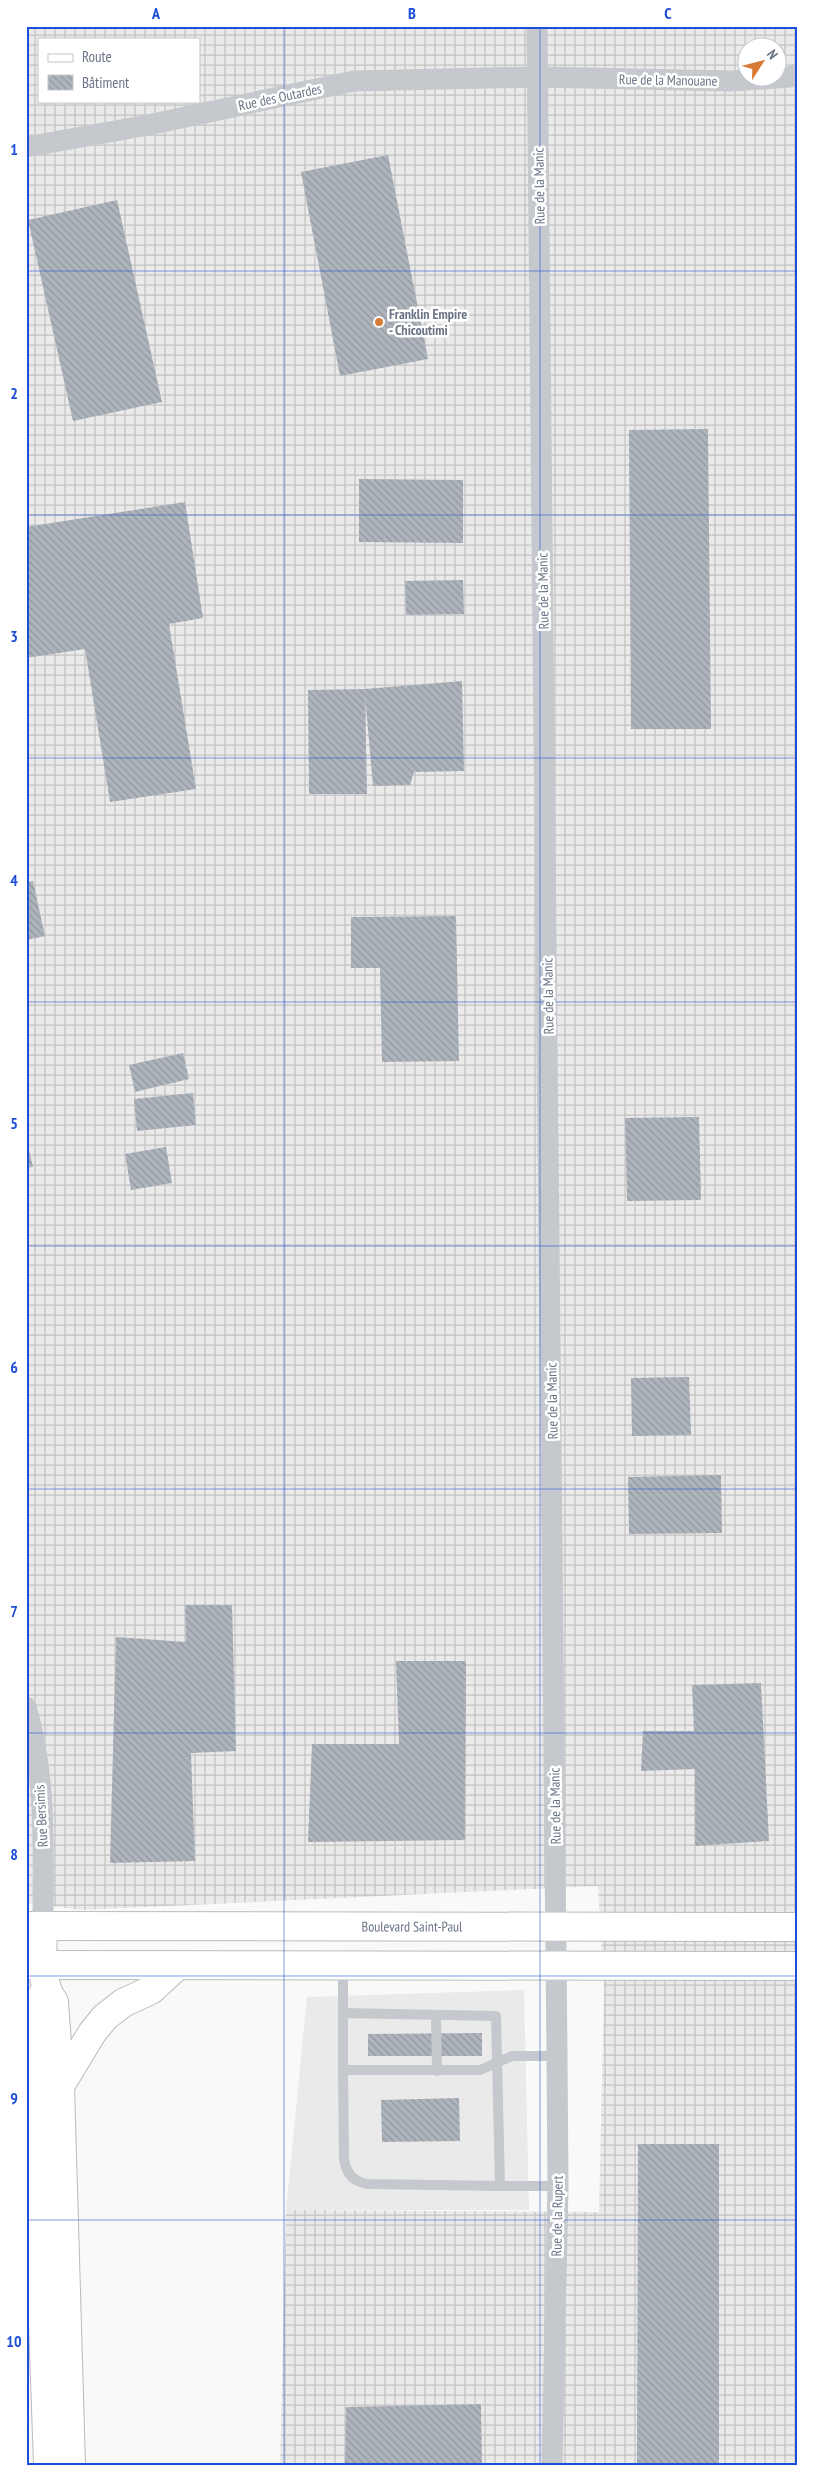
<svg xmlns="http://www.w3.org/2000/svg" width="824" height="2491" font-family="'PT Sans Narrow',sans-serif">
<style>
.built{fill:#eaeaea}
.industrial{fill:url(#industrial-grid);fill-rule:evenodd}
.building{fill:url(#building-back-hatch)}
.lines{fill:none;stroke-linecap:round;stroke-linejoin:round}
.secondary-casing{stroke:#b8bbc0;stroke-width:30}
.highway-casing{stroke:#b8babe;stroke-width:30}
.lane{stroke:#c5c8cc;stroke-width:10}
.street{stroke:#c5c8cc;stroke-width:21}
.secondary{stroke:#fff;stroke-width:28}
.highway{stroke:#fff;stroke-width:28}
.grid{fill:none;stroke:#1d4ed8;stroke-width:1;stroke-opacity:0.55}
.poi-dot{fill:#d87b38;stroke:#fff;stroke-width:2}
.labels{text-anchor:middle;stroke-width:5;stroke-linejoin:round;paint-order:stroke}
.street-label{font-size:14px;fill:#6a7486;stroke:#fff}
.poi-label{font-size:14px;font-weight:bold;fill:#6a7486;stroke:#fff;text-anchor:start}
.neatline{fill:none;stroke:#1d4ed8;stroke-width:2}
.grid-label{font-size:16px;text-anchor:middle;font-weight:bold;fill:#1d4ed8}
</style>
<defs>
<pattern id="industrial-grid" width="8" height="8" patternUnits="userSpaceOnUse" patternTransform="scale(1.25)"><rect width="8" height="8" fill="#eaeaea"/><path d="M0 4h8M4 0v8" fill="none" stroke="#c2c2c3"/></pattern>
<pattern id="building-back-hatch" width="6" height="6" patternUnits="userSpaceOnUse" patternTransform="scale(1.25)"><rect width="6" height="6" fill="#aeb4bb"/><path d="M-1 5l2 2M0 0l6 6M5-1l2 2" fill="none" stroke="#92979e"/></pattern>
</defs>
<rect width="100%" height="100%" fill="#f9f9f7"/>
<path class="built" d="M524,1990L529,2210H286L307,1997Z"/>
<path class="industrial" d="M26,26H798V2465H280L286,2210L599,2212L604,1987L598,1886L81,1910L26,1903ZM39,39H199V101H39ZM746,48H776V78H746Z"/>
<path class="building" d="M388,155L428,359L340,376L301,172Z
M117,200L162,402L73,421L28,220Z
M708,429L711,729H631L629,430Z
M359,479L463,480V543L359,542Z
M185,502L203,618L169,624L196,789L110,802L85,649L26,658V527Z
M463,580L464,614L406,615L405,581Z
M462,681L464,771L414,772L410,785L373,786L365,695L367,794H309L308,690L365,689Z
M33,881L45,936L26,940V882Z
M456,916L459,1061L382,1062L380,968H351V917Z
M183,1053L189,1079L135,1092L129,1065Z
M193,1093L196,1125L137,1131L134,1099Z
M699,1117L701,1200L627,1201L625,1118Z
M26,1137L33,1167L26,1168Z
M166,1147L172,1183L131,1190L125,1154Z
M689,1377L691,1435L632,1436L631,1378Z
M721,1475L722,1533L629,1534L628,1477Z
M185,1605H232L236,1751L191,1753L195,1861L110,1863L116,1637L186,1642Z
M396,1661H466L465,1840L308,1842L312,1744H399Z
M761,1683L769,1841L695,1846V1769L641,1771L643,1731H694L692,1685Z
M482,2033V2056H368V2034Z
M459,2098L460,2141L382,2142L381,2100Z
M638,2144H719V2465H637Z
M481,2404L482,2465H345L346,2407Z"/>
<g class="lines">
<defs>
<g id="secondary">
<path id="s1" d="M26,1926L798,1927"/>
<path d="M26,1965L798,1966"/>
</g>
<path id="highway" d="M43,1926C43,1951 38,1980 54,2002L60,2086L71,2465
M45,1991L32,2011L48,2465
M60,2086L92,2033L105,2017L123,2003L151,1990L176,1967"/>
</defs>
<use href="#secondary" class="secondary-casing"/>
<use href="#highway" class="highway-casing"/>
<path class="lane" d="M343,1967V2070H480L512,2056H557
M343,2013L496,2016L500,2186H558
M436,2015L437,2071
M343,2070L344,2159C346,2173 353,2182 368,2184L500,2186"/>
<path class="street" d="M537,26L557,2056L558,2186L552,2465
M26,147L148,125L354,81L538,77L732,81L790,77L798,74
M26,1707C47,1777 43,1854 43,1926"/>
<use href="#secondary" class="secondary"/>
<use href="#highway" class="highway"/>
</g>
<path class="grid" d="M284,26V2465M540,26V2465M26,271H798M26,515H798M26,758H798M26,1002H798M26,1246H798M26,1489H798M26,1733H798M26,1976H798M26,2220H798"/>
<circle class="poi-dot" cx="379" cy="322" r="5"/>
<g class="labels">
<g class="street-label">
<text transform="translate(668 80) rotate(1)" y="5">Rue de la Manouane</text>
<text transform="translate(280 97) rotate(-12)" y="5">Rue des Outardes</text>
<text transform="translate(539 186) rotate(-91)" y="5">Rue de la Manic</text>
<text transform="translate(543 591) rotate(-91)" y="5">Rue de la Manic</text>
<text transform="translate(548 996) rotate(-91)" y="5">Rue de la Manic</text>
<text transform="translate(552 1401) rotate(-91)" y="5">Rue de la Manic</text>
<text transform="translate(555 1806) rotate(-91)" y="5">Rue de la Manic</text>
<text transform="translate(41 1816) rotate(-93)" y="5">Rue Bersimis</text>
<text dy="5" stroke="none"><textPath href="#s1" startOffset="386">Boulevard Saint-Paul</textPath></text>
<text transform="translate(557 2216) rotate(-89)" y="5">Rue de la Rupert</text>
</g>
<g class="poi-label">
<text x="389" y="319">Franklin Empire<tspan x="389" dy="16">- Chicoutimi</tspan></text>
</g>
</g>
<rect width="824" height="2491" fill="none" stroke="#ffffff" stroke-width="55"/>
<rect x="38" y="38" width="162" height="65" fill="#ffffff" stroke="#c3c7cf"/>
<rect x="48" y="54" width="25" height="8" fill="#ffffff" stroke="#c3c7cf"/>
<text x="82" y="62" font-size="15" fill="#6a7486">Route</text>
<rect x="48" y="75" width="25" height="15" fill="url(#building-back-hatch)" stroke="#c3c7cf"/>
<text x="82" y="88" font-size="15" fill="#6a7486">Bâtiment</text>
<g transform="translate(762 62) rotate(54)"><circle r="24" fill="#ffffff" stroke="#c3c7cf"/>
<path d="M0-4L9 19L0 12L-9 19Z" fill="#d87b38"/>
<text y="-8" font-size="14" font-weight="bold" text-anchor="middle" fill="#6a7486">N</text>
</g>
<rect x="28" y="28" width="768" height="2436" class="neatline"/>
<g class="grid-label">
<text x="156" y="19">A</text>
<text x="412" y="19">B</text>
<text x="668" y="19">C</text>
<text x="14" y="155">1</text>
<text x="14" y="399">2</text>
<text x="14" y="642">3</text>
<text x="14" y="886">4</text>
<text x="14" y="1129">5</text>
<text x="14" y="1373">6</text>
<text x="14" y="1617">7</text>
<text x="14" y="1860">8</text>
<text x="14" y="2104">9</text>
<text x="14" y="2347">10</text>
</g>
</svg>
